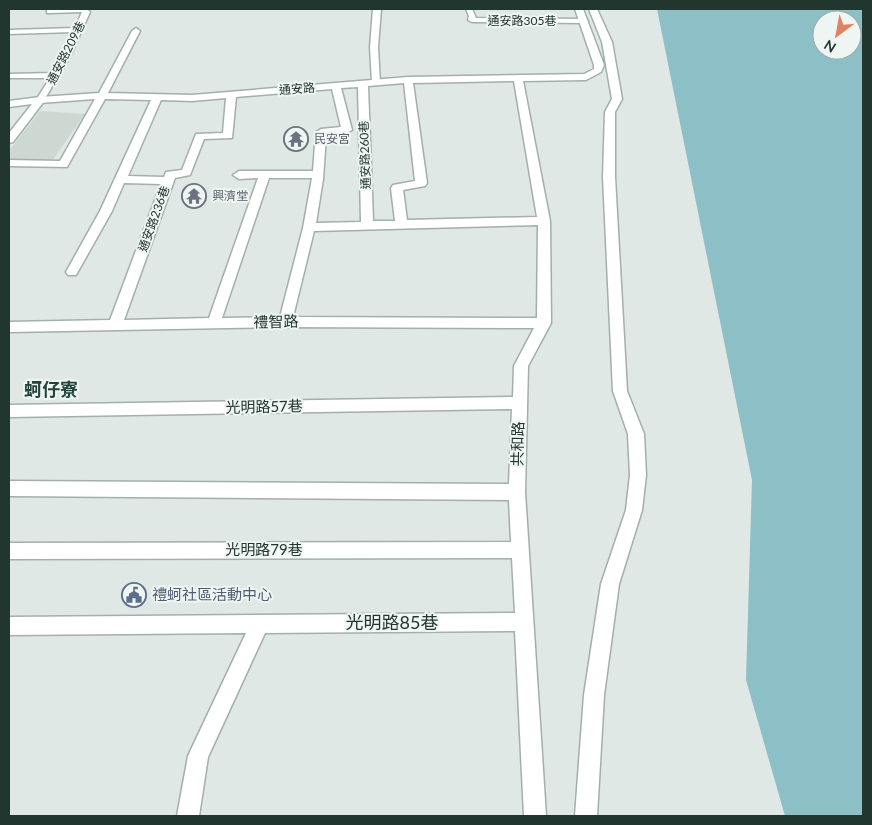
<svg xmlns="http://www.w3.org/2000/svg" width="872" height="825" font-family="Lato,'Noto Sans TC',sans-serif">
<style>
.built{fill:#cdd8d3}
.water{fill:#8dbfc7;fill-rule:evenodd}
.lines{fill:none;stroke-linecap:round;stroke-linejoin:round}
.lane-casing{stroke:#a3afaa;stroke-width:3}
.street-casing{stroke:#a3afaa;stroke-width:3}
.secondary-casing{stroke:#a0b2ab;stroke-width:3}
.lane{fill:#fff;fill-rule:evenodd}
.street{fill:#fff;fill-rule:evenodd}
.secondary{fill:#fff;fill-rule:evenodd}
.labels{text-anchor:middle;stroke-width:4;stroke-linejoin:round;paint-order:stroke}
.far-street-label{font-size:12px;fill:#223630;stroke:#eff5f2}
.far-worship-label{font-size:12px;fill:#5b616d;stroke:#eff5f2;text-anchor:start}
.street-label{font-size:15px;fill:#223630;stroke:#eff5f2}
.service-label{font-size:15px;fill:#4e5e75;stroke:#eff5f2;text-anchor:start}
.quarter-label{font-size:18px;font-weight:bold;fill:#21453c;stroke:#eff5f2}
.near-street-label{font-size:18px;fill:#223630;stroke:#eff5f2}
</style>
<rect width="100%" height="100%" fill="#dfe8e4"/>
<path class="built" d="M40,111L85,114L52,161L9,159V151Z"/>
<path class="water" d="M657,9H863V816H785L746,680L752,480ZM822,20H852V50H822Z"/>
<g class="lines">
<defs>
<path id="lane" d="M47,9H87L90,12L70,57L44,100L40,102L36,100L50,78H9V74L53,73L73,32L9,34V30L75,28L82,12L50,13H47Z
M373,9H381L378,47L380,83L376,85L372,83L370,47Z
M466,9H472L476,18L584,19L588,21L584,23L472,22L468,20L469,16Z"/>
<path id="street" d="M575,9H583L604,65L601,72L586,80L523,81L550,221L551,323L528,366L525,492L546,816H524L515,631L265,633L208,757L199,816H177L188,756L246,633L9,635V617L515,613L512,558L9,559V543L511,542L509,500L9,496V481L509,484L512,409L9,417V405L513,397L514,366L534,328L285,327L9,332V322L110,320L161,184L124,183L112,211L76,275H68L66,272L100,211L151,100L105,99L67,167L9,166V160L60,161L95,99L40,103L35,100L40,97L99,93L132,31L136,28L140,31L108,93L192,95L408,77L584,74L594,69V65ZM514,81L537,217L407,220L403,190L425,186L427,183L413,83ZM404,83L415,181L393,185L391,188L395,221H373L368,86ZM358,87L361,222L316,223L323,179L326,135L347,133L352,130L341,88ZM332,89L341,127L321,129L316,132L313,171H239L233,175L239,179L258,178L209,318L124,320L175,178L190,175L204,139L232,138L236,97ZM226,98L223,133L196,134L182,170L166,172L164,177L128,176L161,100L192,101ZM269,178H312L303,228L280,317L222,318ZM538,225L537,318L293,317L314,231Z
M589,9H597L612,42L622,99L615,112V177L627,391L644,434L646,475L642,510L619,584L604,695L597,816H575L584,695L601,584L626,510L630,475L628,434L613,391L603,177L605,112L612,99L602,42Z"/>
<path id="secondary" d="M40,97L45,100L13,142L9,143V133L32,104L9,107V101Z"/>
</defs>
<use href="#lane" class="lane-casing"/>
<use href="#street" class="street-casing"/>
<use href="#secondary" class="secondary-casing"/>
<use href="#lane" class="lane"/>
<use href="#street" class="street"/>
<use href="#secondary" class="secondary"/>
</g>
<defs>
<symbol id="temple-ring" viewBox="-11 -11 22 22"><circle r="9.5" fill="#eff5f2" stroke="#6b7280" stroke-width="1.5"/><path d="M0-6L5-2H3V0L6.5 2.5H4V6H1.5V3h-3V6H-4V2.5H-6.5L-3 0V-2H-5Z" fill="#6b7280"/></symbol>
<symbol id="civic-ring" viewBox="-11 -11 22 22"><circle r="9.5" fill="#eff5f2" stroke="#5c6f8a" stroke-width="1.5"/><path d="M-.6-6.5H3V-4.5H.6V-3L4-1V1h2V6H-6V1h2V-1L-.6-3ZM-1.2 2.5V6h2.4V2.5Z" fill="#5c6f8a"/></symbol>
</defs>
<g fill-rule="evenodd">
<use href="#temple-ring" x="282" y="125" width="28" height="28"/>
<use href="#temple-ring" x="180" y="182" width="28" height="28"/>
<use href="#civic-ring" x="120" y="581" width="28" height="28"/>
</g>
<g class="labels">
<g class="far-street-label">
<text x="522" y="25">通安路305巷</text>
<text transform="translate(66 53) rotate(-63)" y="4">通安路209巷</text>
<text transform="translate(297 89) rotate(-4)" y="4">通安路</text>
<text transform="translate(365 155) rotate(-92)" y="4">通安路260巷</text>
<text transform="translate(154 219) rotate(-70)" y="4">通安路236巷</text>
</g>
<g class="far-worship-label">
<text x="314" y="143">民安宮</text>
<text x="212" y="200">興濟堂</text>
</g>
<g class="street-label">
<text transform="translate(276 322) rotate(-1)" y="5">禮智路</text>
<text transform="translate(264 407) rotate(-1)" y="5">光明路57巷</text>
<text transform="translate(518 444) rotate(-89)" y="5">共和路</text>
<text x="264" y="555">光明路79巷</text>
</g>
<g class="service-label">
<text x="152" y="600">禮蚵社區活動中心</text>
</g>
<g class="quarter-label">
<text x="51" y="396">蚵仔寮</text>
</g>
<g class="near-street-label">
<text x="392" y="629">光明路85巷</text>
</g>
</g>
<rect width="872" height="825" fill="none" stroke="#223630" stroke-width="20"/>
<g transform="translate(837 35) rotate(212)"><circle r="24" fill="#eff5f2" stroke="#9da9a4"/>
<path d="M0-4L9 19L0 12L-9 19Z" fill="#df8266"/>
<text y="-8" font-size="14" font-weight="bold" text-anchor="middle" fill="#223630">N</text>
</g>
</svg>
